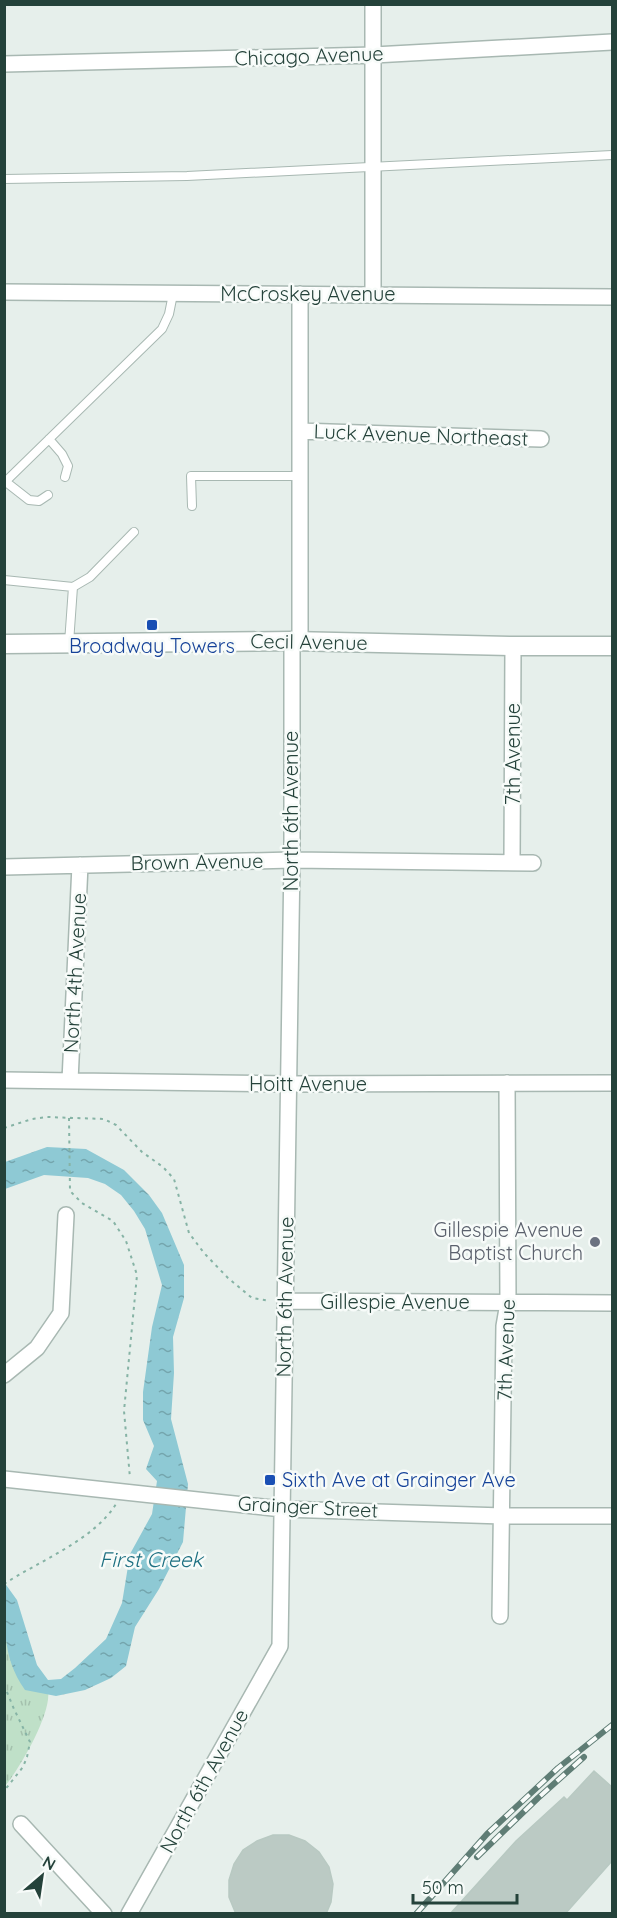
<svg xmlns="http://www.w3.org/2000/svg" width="617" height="1918" font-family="Quicksand,sans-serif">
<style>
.grass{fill:url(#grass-tufts)}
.water{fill:url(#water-ripples)}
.building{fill:#bbcac4;stroke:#b8c9c2;stroke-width:1.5}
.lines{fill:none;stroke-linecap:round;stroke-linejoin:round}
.service-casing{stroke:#a8b8b2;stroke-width:10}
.minor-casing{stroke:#a8b8b2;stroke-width:18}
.tertiary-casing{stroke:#a8b8b2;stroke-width:21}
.path{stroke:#86b3a5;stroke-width:2;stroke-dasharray:3 4.5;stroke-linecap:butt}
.service{stroke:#fff;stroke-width:8}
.minor{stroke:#fff;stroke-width:15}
.tertiary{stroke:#fff;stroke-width:18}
.rail-casing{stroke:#5f7d75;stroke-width:6}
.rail{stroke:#f7fbf9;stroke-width:4;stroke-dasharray:11;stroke-linecap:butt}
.transit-dot{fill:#1a4fb4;stroke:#f7fbf9;stroke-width:2}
.worship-dot{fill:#6b7280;stroke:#f7fbf9;stroke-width:2}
.labels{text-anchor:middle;stroke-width:5;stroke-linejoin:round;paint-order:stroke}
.street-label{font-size:20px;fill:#24423a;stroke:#f7fbf9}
.transit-label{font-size:20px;fill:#164399;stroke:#f7fbf9}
.worship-label{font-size:20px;fill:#5b616d;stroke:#f7fbf9;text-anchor:end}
.water-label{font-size:21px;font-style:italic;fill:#1c6f80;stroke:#f7fbf9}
</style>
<defs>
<pattern id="grass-tufts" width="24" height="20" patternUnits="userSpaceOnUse" patternTransform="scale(1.5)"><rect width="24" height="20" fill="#bfe0c8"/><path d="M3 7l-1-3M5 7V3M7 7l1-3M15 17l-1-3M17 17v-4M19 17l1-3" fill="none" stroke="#a4c1ad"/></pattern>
<pattern id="water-ripples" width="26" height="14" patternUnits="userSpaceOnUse" patternTransform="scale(1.5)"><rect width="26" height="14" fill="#8ec9d4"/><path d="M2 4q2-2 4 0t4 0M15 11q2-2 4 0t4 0" fill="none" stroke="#74a5ad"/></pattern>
</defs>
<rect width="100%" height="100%" fill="#e6efeb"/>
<path class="grass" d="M4,1589C12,1608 18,1627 26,1645C31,1657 47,1680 48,1691C52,1713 19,1770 5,1786Z"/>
<path class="water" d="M47,1147L86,1149L124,1170L149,1195L162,1213L184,1265V1298L173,1337L174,1373L171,1419L188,1484L183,1542L159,1589L135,1627L126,1666L111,1678L85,1690L56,1696L25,1690C1,1656 5,1622 4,1582L17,1600L37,1665L48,1680L61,1679L75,1668L106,1639L122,1603L130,1554L152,1514L157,1481L146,1469L154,1446L143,1420V1392L152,1327L162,1285L145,1229L134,1211L121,1195L105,1184L88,1178L44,1175L5,1189V1162Z"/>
<path class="building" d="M594,1771L612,1787V1861L565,1914H450L516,1841L564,1797L567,1800Z
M273,1835H289L305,1841L319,1852L329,1867L333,1884L331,1902L326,1914H236L229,1897V1880L234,1864L243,1850L257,1841Z"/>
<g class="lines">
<defs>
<path id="service" d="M4,179L187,176L612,155
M49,439L62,454L68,466L65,477
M6,482L29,500L39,501L48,495
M4,483L162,329L169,314L173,294
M192,506L191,476H300
M4,580L73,587L69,643
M73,587L90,577L134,532"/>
<path id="minor" d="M4,64L374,55L612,42
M4,292L612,297
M373,295V4
M300,431L541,439
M300,641V294
M512,862L513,646
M4,867L292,860L533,863
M4,1080L288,1084L612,1083
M70,1081L80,865
M285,1301L612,1303
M4,1375L37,1348L61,1313L66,1215
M4,1479L282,1509L503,1516H612
M500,1616L504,1326L508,1303L507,1083
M21,1824L104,1914
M129,1914L280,1646L292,860V641"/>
<path id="tertiary" d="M4,644L292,641L513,646H612"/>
</defs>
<use href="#service" class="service-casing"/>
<use href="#minor" class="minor-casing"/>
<use href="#tertiary" class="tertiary-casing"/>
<path class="path" d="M69,1118L70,1191L82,1203L113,1221L126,1241L137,1275L124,1411L130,1478
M4,1128L32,1119L47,1117L104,1119L116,1125L142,1152L163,1167L174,1179L189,1233L204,1253L228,1278L252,1298L270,1301
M4,1584C39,1561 94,1540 116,1504
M4,1685L14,1709L30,1742L27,1757L23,1767L4,1791"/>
<use href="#service" class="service"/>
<use href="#minor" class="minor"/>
<use href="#tertiary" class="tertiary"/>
<defs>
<path id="rail" d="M477,1857L538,1798L584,1757
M416,1914L487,1834L558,1768L612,1725"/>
</defs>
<use href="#rail" class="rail-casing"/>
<use href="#rail" class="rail"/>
</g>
<g class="transit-dot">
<rect x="146" y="619" width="12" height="12" rx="3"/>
<rect x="264" y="1474" width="12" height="12" rx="3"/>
</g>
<circle class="worship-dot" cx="595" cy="1242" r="6"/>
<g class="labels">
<g class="street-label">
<text transform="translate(309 56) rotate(-2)" y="7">Chicago Avenue</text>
<text x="308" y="301">McCroskey Avenue</text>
<text transform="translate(421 435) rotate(2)" y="7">Luck Avenue Northeast</text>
<text transform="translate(309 642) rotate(1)" y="7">Cecil Avenue</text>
<text transform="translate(513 754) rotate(-90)" y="7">7th Avenue</text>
<text transform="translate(291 811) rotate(-90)" y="7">North 6th Avenue</text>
<text transform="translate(197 862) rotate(-1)" y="7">Brown Avenue</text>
<text transform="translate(75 973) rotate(-87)" y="7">North 4th Avenue</text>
<text x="308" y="1091">Hoitt Avenue</text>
<text transform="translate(285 1297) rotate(-89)" y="7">North 6th Avenue</text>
<text x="395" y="1309">Gillespie Avenue</text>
<text transform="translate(506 1350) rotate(-88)" y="7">7th Avenue</text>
<text transform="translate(308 1507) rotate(3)" y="7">Grainger Street</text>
<text transform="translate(204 1781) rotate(-61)" y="7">North 6th Avenue</text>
</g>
<g class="transit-label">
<text x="152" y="653">Broadway Towers</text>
<text x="282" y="1487" text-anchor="start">Sixth Ave at Grainger Ave</text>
</g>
<g class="worship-label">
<text x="583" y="1237">Gillespie Avenue<tspan x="583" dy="23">Baptist Church</tspan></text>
</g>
<g class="water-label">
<text x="151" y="1567">First Creek</text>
</g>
</g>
<rect width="617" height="1918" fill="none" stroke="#24423a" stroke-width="12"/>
<g transform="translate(42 1876) rotate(29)" stroke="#f7fbf9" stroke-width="4.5" paint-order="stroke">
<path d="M0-4.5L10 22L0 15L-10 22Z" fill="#24423a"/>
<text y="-9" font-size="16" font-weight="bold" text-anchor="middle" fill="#24423a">N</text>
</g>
<path d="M413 1894v9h104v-9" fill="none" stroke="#24423a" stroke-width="3"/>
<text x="422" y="1894" font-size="18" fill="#24423a" stroke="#f7fbf9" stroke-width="4.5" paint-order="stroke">50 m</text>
</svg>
